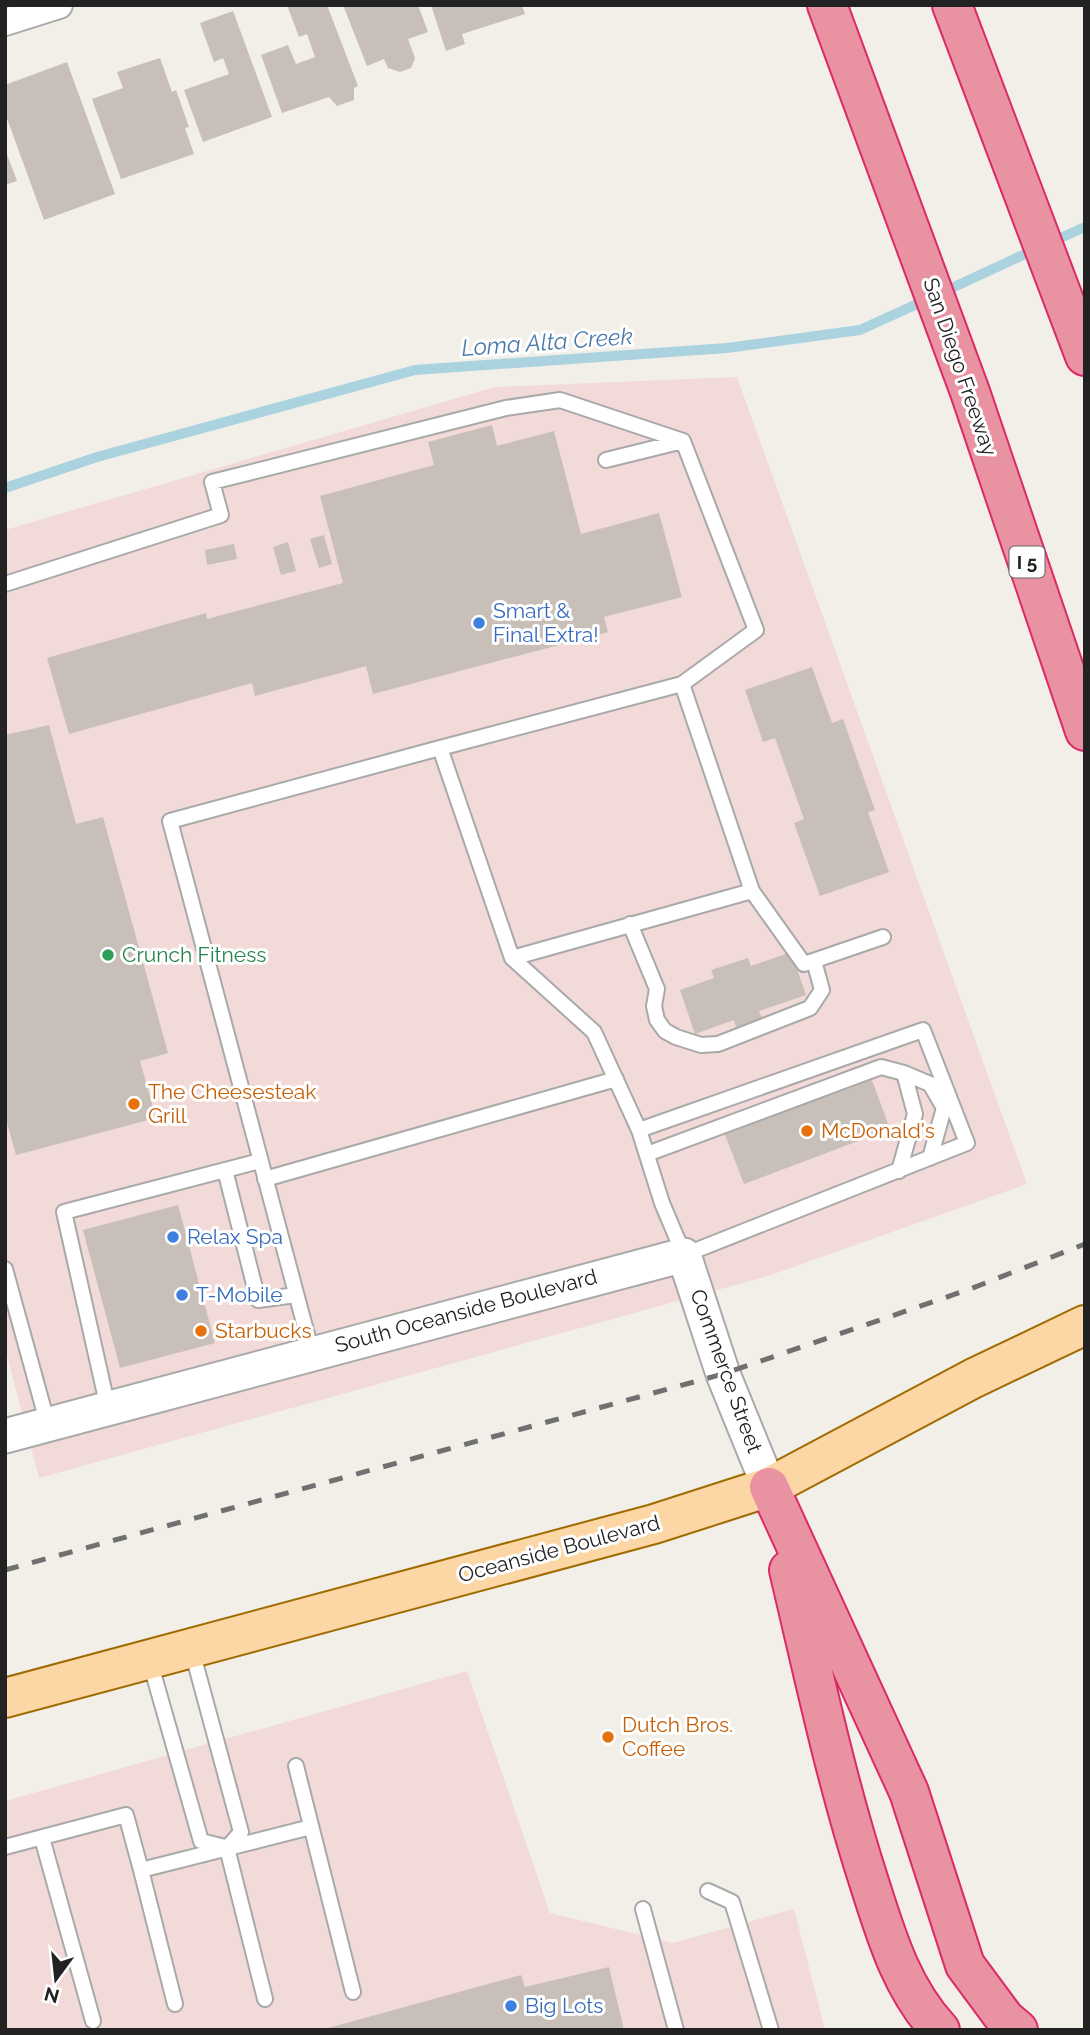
<svg xmlns="http://www.w3.org/2000/svg" width="1090" height="2035" font-family="Raleway,sans-serif">
<style>
.commercial{fill:#f2dad9}
.lines{fill:none;stroke-linecap:round;stroke-linejoin:round}
.stream{stroke:#aad3df;stroke-width:10}
.building{fill:#c7bfb8}
.service-casing{stroke:#a9a9a9;stroke-width:18}
.minor-casing{stroke:#a9a9a9;stroke-width:30}
.tertiary-casing{stroke:#a9a9a9;stroke-width:37}
.primary-casing{stroke:#a06b00;stroke-width:42}
.motorway-casing{stroke:#dc2a67;stroke-width:42}
.service{stroke:#fff;stroke-width:14}
.minor{stroke:#fff;stroke-width:26}
.tertiary{stroke:#fff;stroke-width:33}
.primary{stroke:#fcd6a4;stroke-width:38}
.motorway{stroke:#e892a2;stroke-width:38}
.rail{stroke:#707070;stroke-width:5;stroke-dasharray:14 14;stroke-linecap:butt}
.shop-dot{fill:#3f7fe0;stroke:#fff;stroke-width:2.5}
.leisure-dot{fill:#2e9e5b;stroke:#fff;stroke-width:2.5}
.food-dot{fill:#e8710a;stroke:#fff;stroke-width:2.5}
.labels{text-anchor:middle;stroke-width:6;stroke-linejoin:round;paint-order:stroke}
.shield{fill:#fff;stroke:#646464;stroke-width:2}
.shield-label{font-size:19px;font-weight:bold;fill:#222}
.street-label{font-size:21px;fill:#222;stroke:#fff}
.shop-label{font-size:21px;fill:#366cbe;stroke:#fff;text-anchor:start}
.leisure-label{font-size:21px;fill:#27864d;stroke:#fff;text-anchor:start}
.food-label{font-size:21px;fill:#c56008;stroke:#fff;text-anchor:start}
.water-label{font-size:23px;font-style:italic;fill:#4a7aab;stroke:#fff}
</style>
<rect width="100%" height="100%" fill="#f2efe9"/>
<path class="commercial" d="M737,377L1027,1184L771,1275L39,1478L5,1348V530L495,387Z
M467,1671L550,1913L673,1943L794,1909L825,2030H5V1801Z"/>
<g class="lines">
<path class="stream" d="M1049,243L1085,227
M941,293L1036,249
M5,488L97,457L415,370L727,348L860,330L928,299"/>
</g>
<path class="building" d="M287,5H327L358,86L354,88V100L337,106L329,97L282,113L261,55L288,45L296,64L315,57L307,34L299,37Z
M343,5H418L428,32L408,39L415,58L411,68L400,72L388,68L384,59L367,66Z
M431,5H522L525,14L462,34L465,44L446,51Z
M233,11L272,117L203,142L184,90L229,74L223,58L214,62L200,23Z
M160,58L172,92L176,90L189,127L185,128L194,154L121,179L92,99L123,88L117,72Z
M67,62L115,194L44,220L5,113V85Z
M5,149L17,181L5,185Z
M492,425L497,446L554,431L581,534L659,513L682,597L604,617L608,632L373,694L366,666L255,696L252,683L69,734L47,658L206,613L207,619L343,583L320,496L434,465L428,442Z
M324,535L332,564L319,568L310,539Z
M288,542L296,571L281,575L273,547Z
M234,544L237,559L207,565L205,550Z
M812,667L832,723L843,719L875,810L868,812L889,872L820,896L794,823L804,819L775,738L763,742L745,690Z
M49,725L76,824L103,817L168,1053L140,1061L156,1118L16,1155L5,1116V735Z
M791,952L806,995L759,1011L762,1018L736,1027L734,1020L695,1034L680,990L714,978L711,970L748,958L751,966Z
M872,1080L890,1129L744,1184L724,1132L839,1085L842,1091Z
M178,1205L215,1343L120,1368L83,1230Z
M609,1967L624,2030H321L521,1975L525,1987Z"/>
<g class="lines">
<defs>
<path id="service" d="M606,460L683,441L756,630L682,684
M5,584L221,515L212,482L506,408L560,400L683,441
M440,748L682,684L752,891L512,958
M752,891L804,964L883,937
M630,924L657,989L654,1006L657,1020L665,1031L676,1037L701,1045L718,1044L810,1008L822,990L814,961
M904,1073L930,1084L944,1108L930,1158
M647,1154L881,1067L904,1073L915,1114L899,1171
M225,1170L258,1300L296,1295
M265,1179L616,1079
M5,1269L48,1425
M312,1353L170,821L440,748L512,958L594,1032L639,1130L662,1203L684,1255L967,1143L923,1030L639,1130
M108,1408L64,1212L260,1161
M192,1651L241,1832L227,1848
M150,1662L201,1841L225,1847
M296,1766L353,1992
M42,1838L93,2021
M5,1847L126,1815L141,1870L311,1827
M227,1848L265,1999
M141,1870L175,2004
M708,1891L732,1902L771,2030
M643,1909L676,2030"/>
<path id="minor" d="M5,22L59,5"/>
<path id="tertiary" d="M5,1436L684,1255L723,1374L769,1487"/>
<path id="primary" d="M5,1698L654,1524L769,1487L974,1378L1085,1325"/>
<path id="motorway" d="M827,5L970,392L1085,731
M952,5L1085,356
M769,1487L909,1792L965,1965L1005,2019L1018,2030
M789,1570C814,1675 836,1780 869,1882C886,1935 901,1988 940,2030"/>
</defs>
<use href="#service" class="service-casing"/>
<use href="#minor" class="minor-casing"/>
<use href="#tertiary" class="tertiary-casing"/>
<use href="#primary" class="primary-casing"/>
<use href="#motorway" class="motorway-casing"/>
<use href="#service" class="service"/>
<use href="#minor" class="minor"/>
<use href="#tertiary" class="tertiary"/>
<use href="#primary" class="primary"/>
<use href="#motorway" class="motorway"/>
<path class="rail" d="M5,1570L723,1374L970,1289L1085,1244"/>
</g>
<g class="shop-dot">
<circle cx="479" cy="623" r="7"/>
<circle cx="173" cy="1237" r="7"/>
<circle cx="182" cy="1295" r="7"/>
<circle cx="511" cy="2006" r="7"/>
</g>
<circle class="leisure-dot" cx="108" cy="955" r="7"/>
<g class="food-dot">
<circle cx="134" cy="1104" r="7"/>
<circle cx="807" cy="1131" r="7"/>
<circle cx="201" cy="1331" r="7"/>
<circle cx="608" cy="1737" r="7"/>
</g>
<g class="labels">
<rect class="shield" x="1009.5" y="546.5" width="35" height="31" rx="5"/>
<g class="shield-label">
<text x="1027" y="569">I 5</text>
</g>
<g class="street-label">
<text transform="translate(960 367) rotate(71)" y="7">San Diego Freeway</text>
<text transform="translate(466 1311) rotate(-15)" y="7">South Oceanside Boulevard</text>
<text transform="translate(726 1371) rotate(70)" y="7">Commerce Street</text>
<text transform="translate(559 1549) rotate(-15)" y="7">Oceanside Boulevard</text>
</g>
<g class="shop-label">
<text x="493" y="618">Smart &amp;<tspan x="493" dy="24">Final Extra!</tspan></text>
<text x="187" y="1244">Relax Spa</text>
<text x="196" y="1302">T-Mobile</text>
<text x="525" y="2013">Big Lots</text>
</g>
<g class="leisure-label">
<text x="122" y="962">Crunch Fitness</text>
</g>
<g class="food-label">
<text x="148" y="1099">The Cheesesteak<tspan x="148" dy="24">Grill</tspan></text>
<text x="821" y="1138">McDonald's</text>
<text x="215" y="1338">Starbucks</text>
<text x="622" y="1732">Dutch Bros.<tspan x="622" dy="24">Coffee</tspan></text>
</g>
<g class="water-label">
<text transform="translate(547 342) rotate(-4)" y="8">Loma Alta Creek</text>
</g>
</g>
<rect width="1090" height="2035" fill="none" stroke="#222222" stroke-width="14"/>
<g transform="translate(56 1979) rotate(195)" stroke="#ffffff" stroke-width="5" paint-order="stroke">
<path d="M0-5L12 26L0 18L-12 26Z" fill="#222222"/>
<text y="-10" font-size="19" font-weight="bold" text-anchor="middle" fill="#222222">N</text>
</g>
</svg>
